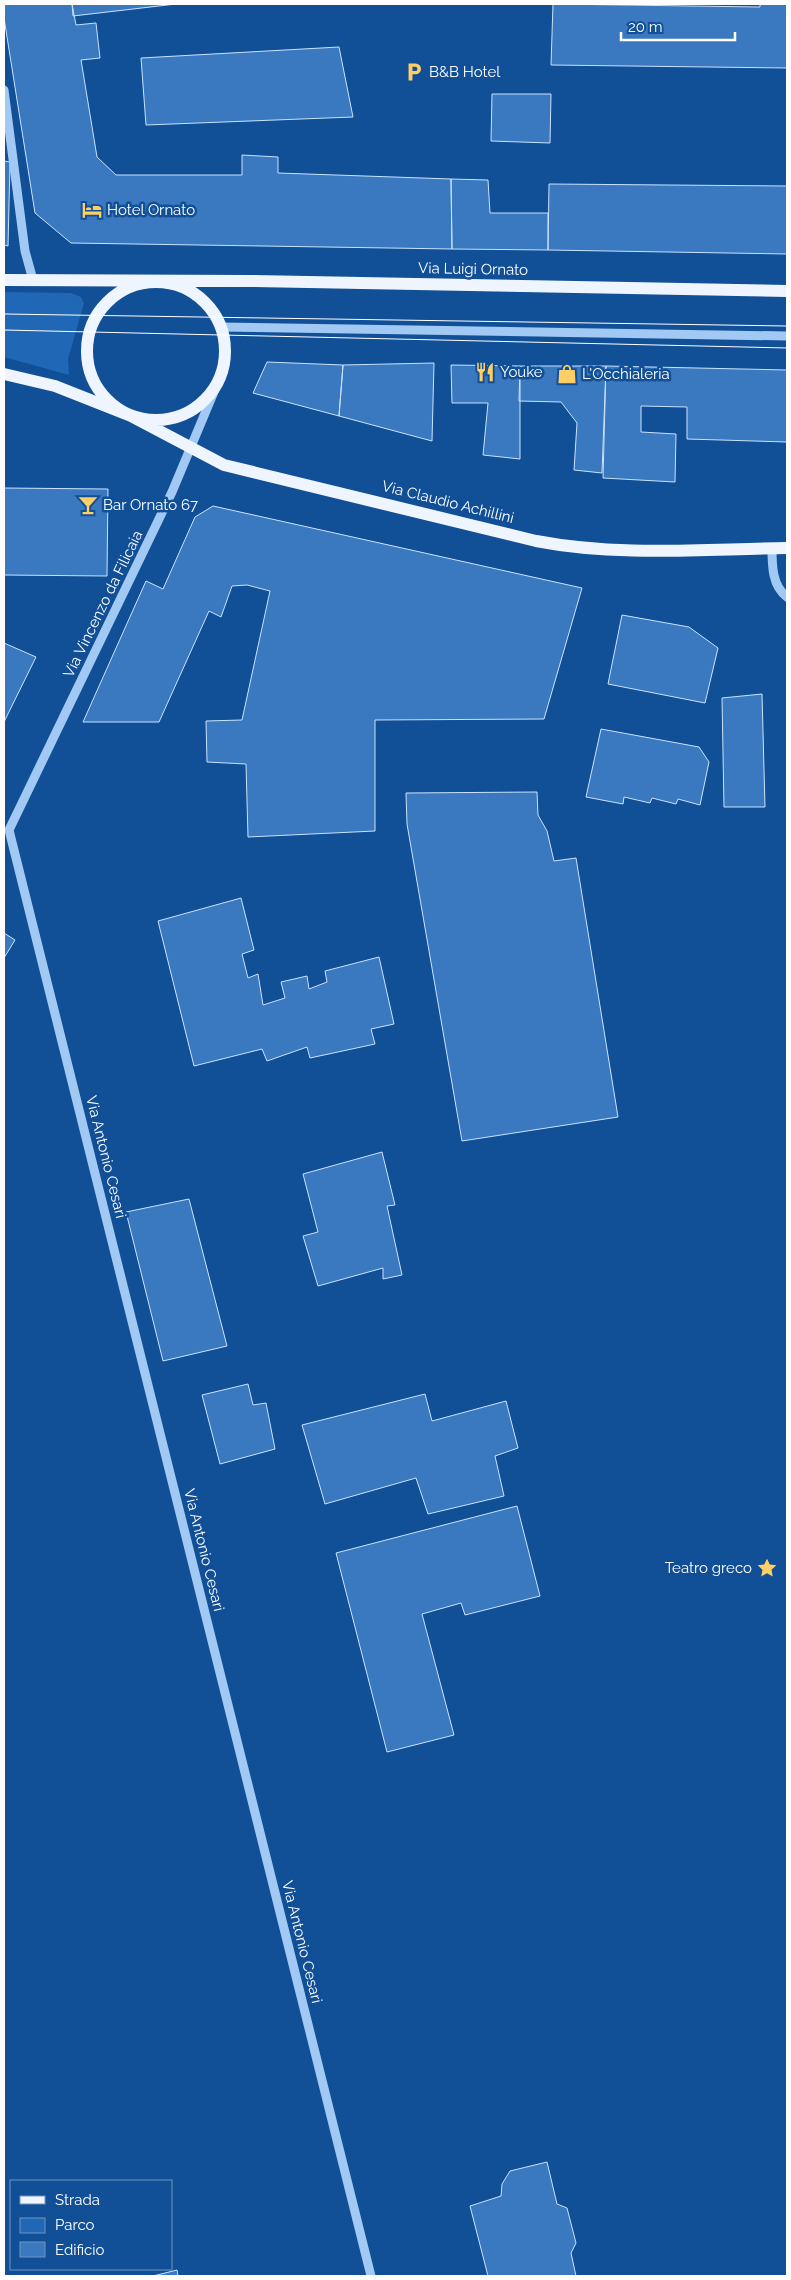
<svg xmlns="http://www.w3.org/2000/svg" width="791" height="2280" font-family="Raleway,sans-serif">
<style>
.green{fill:#2067b5}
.building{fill:#3a78c0;stroke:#cae3fd}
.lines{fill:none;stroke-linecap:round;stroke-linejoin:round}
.minor{stroke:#a2c9f3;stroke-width:9}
.major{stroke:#eff5ff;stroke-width:12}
.tram{stroke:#fff;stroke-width:1}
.labels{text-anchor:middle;stroke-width:5;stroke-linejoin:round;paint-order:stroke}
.poi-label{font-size:15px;fill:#fff;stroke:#114f97;text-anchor:start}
.street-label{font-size:15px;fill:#fff;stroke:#114f97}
</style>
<rect width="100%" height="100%" fill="#114f97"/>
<path class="green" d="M4,292L71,293L81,297L84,303L68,359L69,375L4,357Z"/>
<path class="building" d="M4,4H72L76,25L96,23L100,58L81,60L97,157L116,175H242V155L278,157V173L451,179L452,249L71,243L35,213L4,18Z
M72,4H176L73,16Z
M553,4L760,7V4H787V68L551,65Z
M339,47L353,117L146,125L141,58Z
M492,94H551L550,143L491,141Z
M4,161L10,162L8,246L4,245Z
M451,179L488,180L490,213H548V250L452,249Z
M549,184L787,186V254L548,250Z
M267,362L343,365L339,416L253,393Z
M434,363L432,441L339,416L343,365Z
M451,365L520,366V459L483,455L488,403H452Z
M520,366H606L602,473L574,470L577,423L561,402L519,401Z
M606,366L787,370V442L687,439V407L641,406V432L676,434L675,482L603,478Z
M4,488L108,489L107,576L4,575Z
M213,506L582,588L544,719L375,720V831L248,837L246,764L207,762L206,721L242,720L270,591L247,585L232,586L221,617L209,611L159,722H83L146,581L163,589L195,517Z
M622,615L689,627L718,648L705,703L608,684Z
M4,643L36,657L4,722Z
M762,694L765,807H724L722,698Z
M601,729L699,747L709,762L700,805L678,799L676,804L652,798L650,803L624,797L623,804L586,797Z
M537,792L538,815L547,831L554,861L576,858L618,1117L462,1141L407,824L406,793Z
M241,898L254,950L242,954L248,978L258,974L263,1005L285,998L281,982L307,976L309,989L327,982L325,971L379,957L394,1024L371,1029L375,1044L310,1058L307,1047L267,1061L262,1049L194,1066L158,921Z
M4,933L15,940L4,958Z
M382,1152L395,1205L387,1206L402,1275L383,1279V1268L318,1286L303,1236L318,1232L303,1174Z
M189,1199L227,1346L163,1361L126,1212Z
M248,1384L253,1405L266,1403L275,1449L220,1464L202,1395Z
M425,1394L432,1421L506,1401L518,1448L495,1456L504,1496L428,1514L416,1478L325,1504L302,1425Z
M517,1506L540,1596L465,1615L461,1603L422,1614L454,1735L387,1752L336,1553Z
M547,2162L557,2204L567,2208L576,2243L571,2253L576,2276H488L470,2206L501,2196L502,2184L510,2171Z
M177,2270L178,2276H153Z"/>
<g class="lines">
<path class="minor" d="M4,90L25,251L33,280
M221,327L787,336
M772,548C772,565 772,586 787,597
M9,830L371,2276
M9,830L172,492L216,387"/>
<path class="major" d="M4,280L250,281L787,291
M87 351a69 69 0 1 1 138 0a69 69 0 1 1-138 0Z
M4,374L55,386L131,416L224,465L536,541C620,557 703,549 787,548"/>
<path class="tram" d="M4,314L787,326
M4,330L787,348"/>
</g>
<defs>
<symbol id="parking-bare" viewBox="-9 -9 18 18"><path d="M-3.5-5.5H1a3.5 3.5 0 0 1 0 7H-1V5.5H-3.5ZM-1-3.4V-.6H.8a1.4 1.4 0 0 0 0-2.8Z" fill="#ffcf65" stroke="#114f97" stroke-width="2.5" paint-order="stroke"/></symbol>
<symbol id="hotel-bare" viewBox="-9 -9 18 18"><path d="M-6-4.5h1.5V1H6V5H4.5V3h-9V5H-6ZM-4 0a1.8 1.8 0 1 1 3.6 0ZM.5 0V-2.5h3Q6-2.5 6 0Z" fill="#ffcf65" stroke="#114f97" stroke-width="2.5" paint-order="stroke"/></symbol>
<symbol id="restaurant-bare" viewBox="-9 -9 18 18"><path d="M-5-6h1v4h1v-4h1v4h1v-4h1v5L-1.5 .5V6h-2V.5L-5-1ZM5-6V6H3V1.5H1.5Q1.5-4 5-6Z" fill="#ffcf65" stroke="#114f97" stroke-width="2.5" paint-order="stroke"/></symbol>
<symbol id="shop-bare" viewBox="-9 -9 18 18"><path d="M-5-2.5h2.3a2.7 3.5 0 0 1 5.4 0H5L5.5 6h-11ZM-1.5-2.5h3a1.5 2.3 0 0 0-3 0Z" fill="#ffcf65" stroke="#114f97" stroke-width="2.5" paint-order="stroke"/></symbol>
<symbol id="bar-bare" viewBox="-9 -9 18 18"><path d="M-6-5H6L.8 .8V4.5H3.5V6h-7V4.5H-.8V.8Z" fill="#ffcf65" stroke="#114f97" stroke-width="2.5" paint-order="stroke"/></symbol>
<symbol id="sight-bare" viewBox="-9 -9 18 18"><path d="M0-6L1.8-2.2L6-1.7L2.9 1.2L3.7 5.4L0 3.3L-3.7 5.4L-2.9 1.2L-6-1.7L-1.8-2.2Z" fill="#ffcf65" stroke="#114f97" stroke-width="2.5" paint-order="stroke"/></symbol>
</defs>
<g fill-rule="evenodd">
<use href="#parking-bare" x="400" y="58" width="28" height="28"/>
<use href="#hotel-bare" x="78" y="196" width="28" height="28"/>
<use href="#restaurant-bare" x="471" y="358" width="28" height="28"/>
<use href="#shop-bare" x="553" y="360" width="28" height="28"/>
<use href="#bar-bare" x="74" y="491" width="28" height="28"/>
<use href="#sight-bare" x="753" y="1554" width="28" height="28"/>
</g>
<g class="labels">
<g class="poi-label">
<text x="429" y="77">B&amp;B Hotel</text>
<text x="107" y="215">Hotel Ornato</text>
<text x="500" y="377">Youke</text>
<text x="582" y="379">L'Occhialeria</text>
<text x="103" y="510">Bar Ornato 67</text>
<text x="752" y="1573" text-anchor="end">Teatro greco</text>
</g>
<g class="street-label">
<text transform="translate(473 269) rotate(1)" y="5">Via Luigi Ornato</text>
<text transform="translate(448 502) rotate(14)" y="5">Via Claudio Achillini</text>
<text transform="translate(103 604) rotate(-64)" y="5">Via Vincenzo da Filicaia</text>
<text transform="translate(106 1157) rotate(76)" y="5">Via Antonio Cesari</text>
<text transform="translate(204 1550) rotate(76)" y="5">Via Antonio Cesari</text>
<text transform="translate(302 1942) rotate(76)" y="5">Via Antonio Cesari</text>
</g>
</g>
<rect width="791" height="2280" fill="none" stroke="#ffffff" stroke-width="10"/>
<rect x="10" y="2180" width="162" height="90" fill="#114f97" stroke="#7095c1"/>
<rect x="20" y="2196" width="25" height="8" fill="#eff5ff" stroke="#7095c1"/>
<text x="55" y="2205" font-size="15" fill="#ffffff">Strada</text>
<rect x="20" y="2218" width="25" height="15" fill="#2067b5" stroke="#7095c1"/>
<text x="55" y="2230" font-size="15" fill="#ffffff">Parco</text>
<rect x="20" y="2242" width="25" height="15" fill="#3a78c0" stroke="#7095c1"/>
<text x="55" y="2255" font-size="15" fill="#ffffff">Edificio</text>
<path d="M621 32v8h114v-8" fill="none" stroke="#ffffff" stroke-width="2.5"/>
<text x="628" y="32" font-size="15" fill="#ffffff" stroke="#114f97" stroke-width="4" paint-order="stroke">20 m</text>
</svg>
